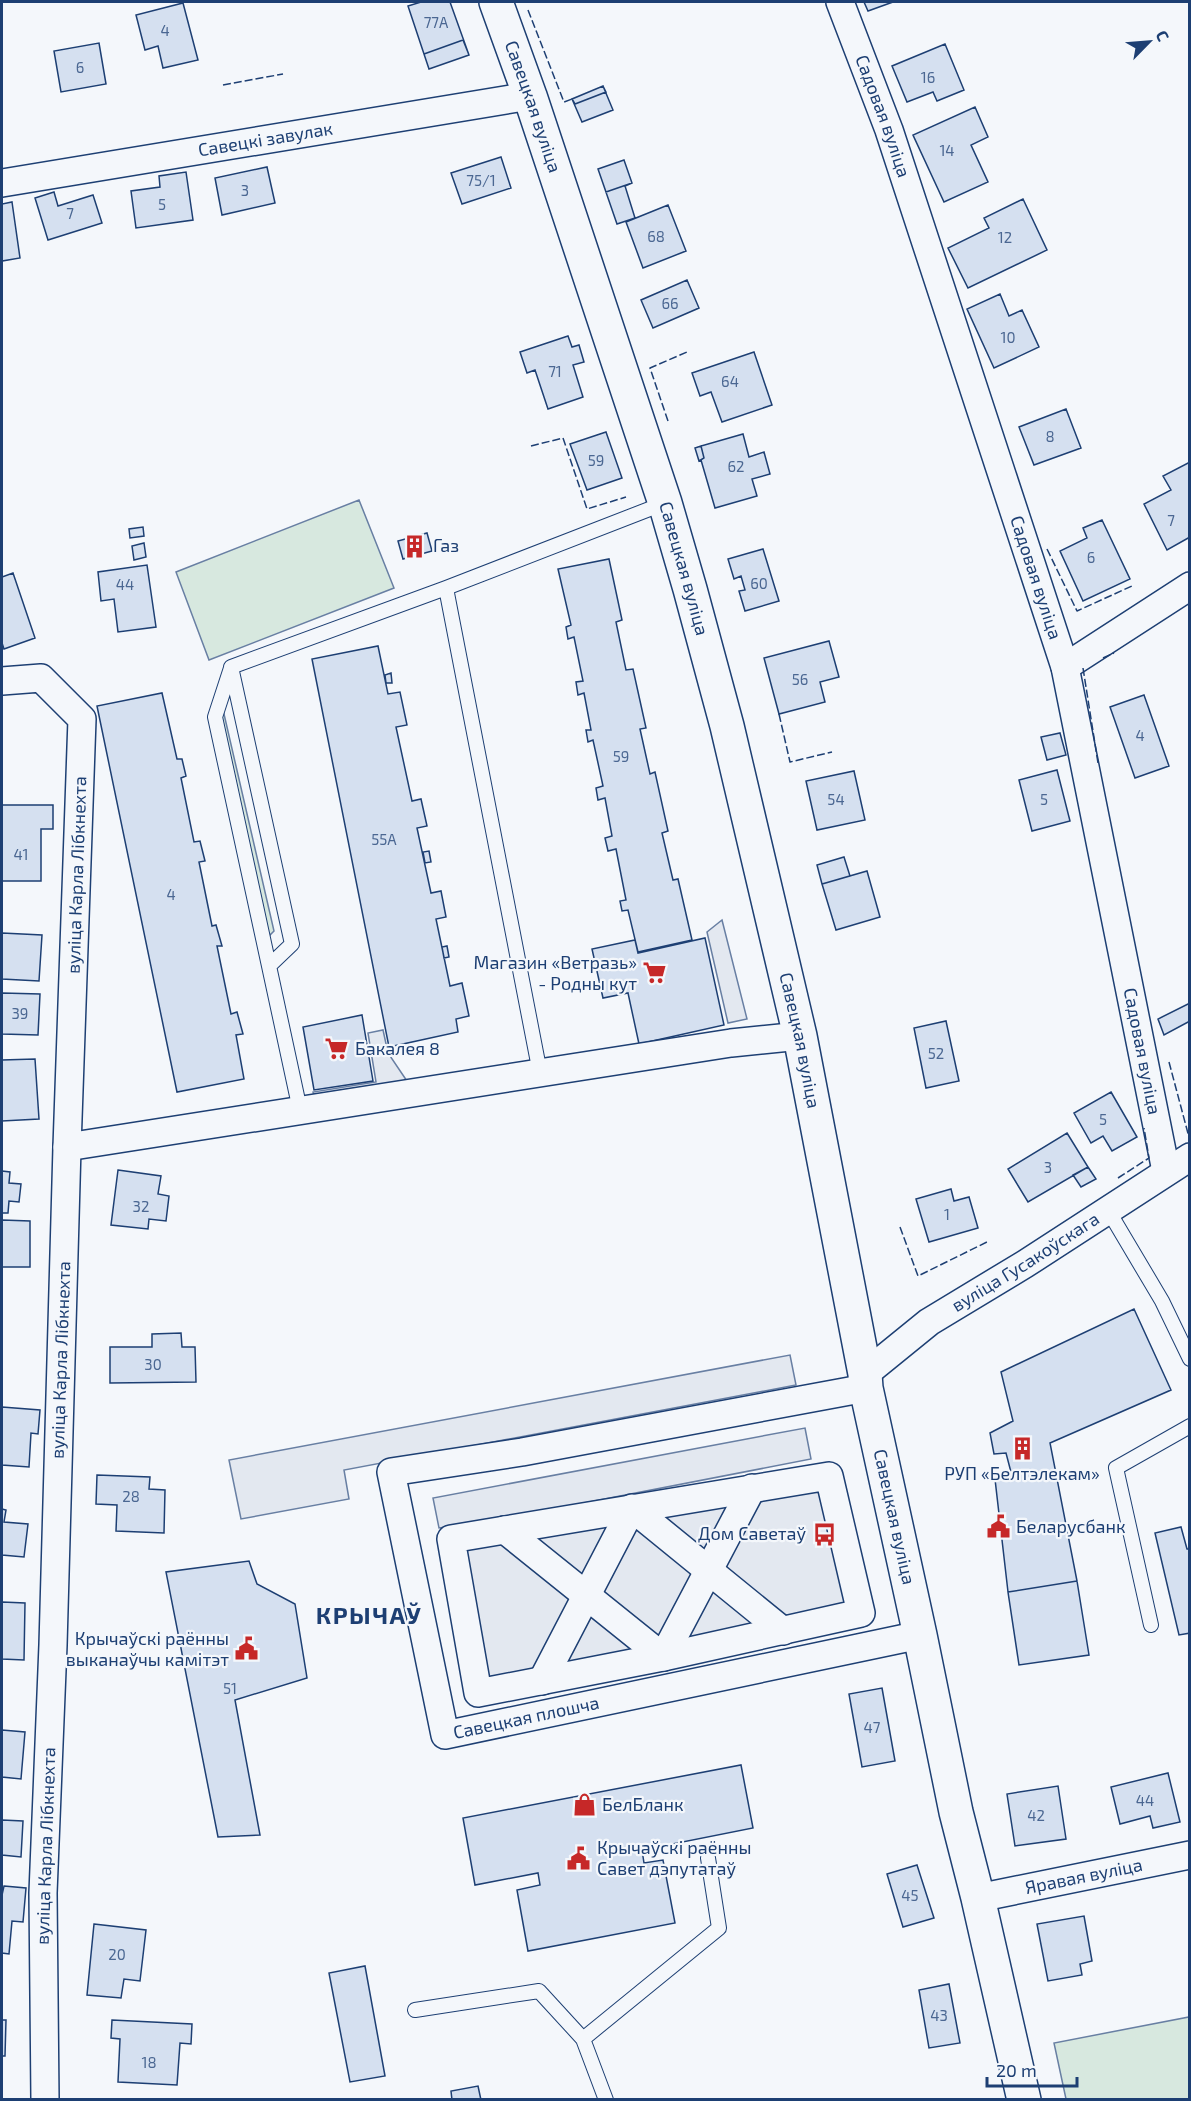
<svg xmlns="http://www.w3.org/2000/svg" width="1191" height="2101" font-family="'Exo 2',sans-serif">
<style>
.green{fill:#d7e8df;stroke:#687fa3;stroke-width:1.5}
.parking{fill:#e3e8f0;stroke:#687fa3;stroke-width:1.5}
.building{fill:#d5e0f0;stroke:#1d3f73;stroke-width:1.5}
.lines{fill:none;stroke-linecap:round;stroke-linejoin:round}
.lane-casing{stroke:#1d3f73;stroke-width:16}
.street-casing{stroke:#1d3f73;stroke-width:30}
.secondary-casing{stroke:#1d3f73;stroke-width:36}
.lane{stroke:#f4f7fb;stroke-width:14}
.street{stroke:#f4f7fb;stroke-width:27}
.secondary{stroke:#f4f7fb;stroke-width:33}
.fence{stroke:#1d3f73;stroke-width:1.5;stroke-dasharray:8 3;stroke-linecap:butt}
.labels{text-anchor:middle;stroke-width:4.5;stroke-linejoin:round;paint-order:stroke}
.number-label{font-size:15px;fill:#4b6792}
.street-label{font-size:18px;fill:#1d3f73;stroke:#f4f7fb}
.poi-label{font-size:18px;fill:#1d3f73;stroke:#f4f7fb;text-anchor:start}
.district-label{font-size:24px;font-weight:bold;letter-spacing:1.5px;fill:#1d3f73;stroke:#f4f7fb}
</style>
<rect width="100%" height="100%" fill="#f4f7fb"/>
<path class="green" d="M359,500L394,588L209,660L176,572Z
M224,714L274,931L270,935L268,932L220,715Z
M1189,2017V2099H1066L1054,2043Z"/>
<path class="parking" d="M722,920L747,1019L728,1023L707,932Z
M383,1030L388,1053L411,1087L315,1100L313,1092L376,1082L368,1033Z
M790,1355L796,1385L344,1470L349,1499L241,1519L229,1460Z
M805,1428L811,1459L517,1516L829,1476L861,1613L471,1704L441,1530L475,1523L439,1528L433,1498Z"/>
<path class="building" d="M421,2H450L469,55L429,69L408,6Z
M864,2H893L868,11Z
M183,3L198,60L163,68L158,46L145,50L136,15Z
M463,40L469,55L429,69L424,54Z
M99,43L106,84L61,92L54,51Z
M945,44L964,90L937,101L933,92L907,102L892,66Z
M603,86L613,110L582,122L572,99Z
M603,86L606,92L575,104L572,99Z
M975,107L988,137L971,145L988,182L944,202L913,135Z
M501,157L511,188L462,204L451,173Z
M624,160L632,183L606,192L598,169Z
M624,160L632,183L625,186L635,218L617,224L598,169Z
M267,167L275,203L222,215L215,178Z
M186,172L193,220L136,228L131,191L160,187L159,176Z
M54,192L58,206L93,195L102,223L48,240L35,198Z
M1023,199L1047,250L968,288L948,248L989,228L984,218Z
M12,202L20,258L2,261V204Z
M668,205L686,251L643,268L626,222Z
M687,280L699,308L653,328L641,300Z
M1000,294L1009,316L1022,310L1039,347L994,368L967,309Z
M568,336L572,347L579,345L584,362L573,365L583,397L548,409L535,370L527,373L520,352Z
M754,352L772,405L722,422L711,392L700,396L692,373Z
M1066,409L1081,448L1034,465L1019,427Z
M606,432L622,478L587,490L570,444Z
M743,434L749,457L764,452L770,474L752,479L757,496L715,508L701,460L704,458L701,446Z
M701,446L704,458L699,461L695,448Z
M1190,462V537L1167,550L1144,504L1171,490L1163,476Z
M1102,520L1130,579L1083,601L1060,551L1087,538L1083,528Z
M143,527L144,536L130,538L129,529Z
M427,533L432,551L403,559L398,541Z
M144,543L146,557L134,560L132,546Z
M763,549L779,601L745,611L739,591L745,590L741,576L734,579L728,559Z
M609,559L622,620L616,622L626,670L633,669L646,728L640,729L650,774L655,772L668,831L662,833L673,880L678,879L692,940L638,952L628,910L622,911L620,901L626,900L616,849L608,851L605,838L612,836L605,798L598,800L596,788L603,786L593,740L588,742L586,730H591L584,693L578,695L576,682L583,681L574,637L568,639L566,627L571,625L558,569Z
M147,565L156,627L118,632L114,599L101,601L98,572Z
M13,573L35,638L4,649L2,643V577Z
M829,641L839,677L820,682L825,702L779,714L764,658Z
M378,646L388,694L400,692L407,725L396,727L412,801L421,799L427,826L417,828L431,893L441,891L446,917L436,919L450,986L462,983L469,1016L456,1019L458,1032L389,1047L312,659Z
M391,673L392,683H386L385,675Z
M162,693L177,759H182L186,776L181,778L194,842L200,841L205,861L199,862L212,926L216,925L222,946H217L231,1014L237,1012L243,1034L236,1035L244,1079L177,1092L97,706Z
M1144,695L1169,766L1135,778L1110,707Z
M1060,733L1066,755L1047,760L1041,737Z
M1057,770L1070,821L1032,831L1019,780Z
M854,771L865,820L817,830L806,781Z
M2,805H53V829H41V881H2Z
M429,851L431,862L425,863L423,852Z
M844,857L850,876L822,884L817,865Z
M867,871L880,917L836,930L822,884Z
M2,933L42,935L39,981L2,979Z
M705,938L724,1025L639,1044L628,993L603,998L592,949L635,940L638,953Z
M447,946L449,957L444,958L442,947Z
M2,993L40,994L38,1035L2,1034Z
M1190,1003V1021L1164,1035L1158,1019Z
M362,1015L373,1081L314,1090L303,1027Z
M946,1021L959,1081L926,1088L914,1028Z
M35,1059L39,1119L2,1121V1060Z
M1111,1092L1137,1137L1112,1151L1103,1136L1091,1143L1074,1113Z
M1067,1133L1088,1167L1028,1202L1008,1169Z
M1088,1167L1096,1179L1081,1187L1073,1175Z
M118,1170L161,1176L158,1194L169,1196L166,1221L149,1219L148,1229L111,1225Z
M2,1171L10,1172L9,1183L21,1184L19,1202L9,1201L8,1213H2Z
M951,1189L954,1201L969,1197L978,1228L929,1242L916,1199Z
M2,1220L30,1221V1267H2Z
M1134,1309L1171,1390L1050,1443L1077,1581L1008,1592L995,1479L1012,1476L1006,1453L994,1454L990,1433L1013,1421L1001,1372Z
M181,1333L182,1347H195L196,1382L110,1383V1347H152V1334Z
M2,1407L40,1410L38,1434L31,1433L29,1467L2,1465Z
M97,1475L150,1477L149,1489L165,1490L164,1533L116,1531L117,1505L96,1504Z
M2,1509L6,1510L4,1522L28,1524L24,1557L2,1555Z
M1181,1527L1187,1549H1190V1633L1179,1635L1155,1533Z
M249,1561L257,1584L295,1604L307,1678L235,1700L260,1835L218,1837L166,1572Z
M1077,1581L1089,1655L1019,1665L1008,1592Z
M2,1602L25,1603L24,1660L2,1659Z
M882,1688L895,1761L862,1767L849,1694Z
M2,1730L25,1732L21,1779L2,1777Z
M741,1765L753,1828L642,1850L644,1863L663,1860L675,1923L528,1951L517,1890L540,1885L538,1873L475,1885L463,1818Z
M1168,1773L1180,1822L1153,1828L1150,1816L1120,1824L1111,1787Z
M1058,1786L1066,1839L1015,1846L1007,1794Z
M2,1820L23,1821L21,1857L2,1855Z
M917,1865L934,1918L903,1927L887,1874Z
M4,1886L26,1888L23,1922L12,1921L9,1954L2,1953V1895Z
M1084,1916L1092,1961L1080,1964L1082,1975L1048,1981L1037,1924Z
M94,1924L146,1930L140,1981L124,1979L121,1998L87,1995Z
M365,1966L385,2076L350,2082L329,1973Z
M949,1984L960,2043L929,2048L919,1990Z
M2,2020H6L5,2056H2Z
M112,2020L192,2024L191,2044L180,2043L177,2085L118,2082L120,2039L111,2038Z
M478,2086L481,2100H452L451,2091Z"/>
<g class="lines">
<defs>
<path id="lane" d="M446,588L540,1073
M231,668L215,717L269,966
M300,1110L269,966L292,944L231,667L446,588L665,503
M1108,1210L1162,1301L1190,1359
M1151,1625L1116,1468L1190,1426
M415,2010L539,1991L583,2039L606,2100
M583,2039L719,1928L708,1858"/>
<g id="street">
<path id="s1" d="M840,2L889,130L1065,667L1166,1171"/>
<path id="s2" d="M2,183L530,96"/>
<path d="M1065,667L1190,586"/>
<path d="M2,681L41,678L82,719L67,1147L53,1645L43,1893L45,2100"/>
<path d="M67,1147L731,1043L800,1036"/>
<path id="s3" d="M865,1374L929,1322L1025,1264L1190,1157"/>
<path id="s4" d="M866,1388L522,1452L391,1472L445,1735L920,1635"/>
<path d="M829,1476L861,1613L663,1657L478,1693L451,1539Z"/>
<path d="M505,1530L663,1657L752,1488"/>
<path d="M542,1681L632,1508L783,1631"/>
<path id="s5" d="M978,1898L1190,1855"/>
</g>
<g id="secondary">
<path id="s6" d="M496,2L530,96L665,503L690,589L727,726L800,1036L865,1374L866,1388L920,1635L956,1812L978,1898L1024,2100"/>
</g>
</defs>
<use href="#lane" class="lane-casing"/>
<use href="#street" class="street-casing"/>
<use href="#secondary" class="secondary-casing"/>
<use href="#lane" class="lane"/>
<use href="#street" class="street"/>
<use href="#secondary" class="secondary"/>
<path class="fence" d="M528,10L564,102L572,99
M223,85L283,74
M668,421L650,368L687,352
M531,446L563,438L587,509L626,497
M1047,549L1077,611L1132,586
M1103,658L1114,653
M1083,668L1098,763
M779,714L790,762L832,752
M1169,1062L1190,1141
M1118,1178L1149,1158L1144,1128
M900,1227L918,1276L989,1241"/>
</g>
<defs>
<symbol id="building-bare" viewBox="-9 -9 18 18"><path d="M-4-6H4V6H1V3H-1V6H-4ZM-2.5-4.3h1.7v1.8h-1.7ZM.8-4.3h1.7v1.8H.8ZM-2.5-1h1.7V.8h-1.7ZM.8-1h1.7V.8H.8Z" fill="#c62828" stroke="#f4f7fb" stroke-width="2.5" paint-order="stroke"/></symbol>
<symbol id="supermarket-bare" viewBox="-9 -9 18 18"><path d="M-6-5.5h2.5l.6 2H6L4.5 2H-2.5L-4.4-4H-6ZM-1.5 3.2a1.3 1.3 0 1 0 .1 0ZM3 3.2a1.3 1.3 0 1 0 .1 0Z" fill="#c62828" stroke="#f4f7fb" stroke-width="2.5" paint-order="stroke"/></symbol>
<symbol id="civic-bare" viewBox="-9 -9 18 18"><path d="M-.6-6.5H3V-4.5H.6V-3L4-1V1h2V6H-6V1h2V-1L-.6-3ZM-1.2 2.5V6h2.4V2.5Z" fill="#c62828" stroke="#f4f7fb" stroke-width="2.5" paint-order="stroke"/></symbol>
<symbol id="bus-bare" viewBox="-9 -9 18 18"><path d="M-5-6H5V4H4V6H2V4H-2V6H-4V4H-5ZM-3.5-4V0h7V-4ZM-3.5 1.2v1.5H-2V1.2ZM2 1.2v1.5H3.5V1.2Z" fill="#c62828" stroke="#f4f7fb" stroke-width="2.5" paint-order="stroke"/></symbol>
<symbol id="shop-bare" viewBox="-9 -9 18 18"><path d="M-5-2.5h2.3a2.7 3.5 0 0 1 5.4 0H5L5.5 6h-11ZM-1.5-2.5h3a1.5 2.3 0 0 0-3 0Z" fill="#c62828" stroke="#f4f7fb" stroke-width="2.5" paint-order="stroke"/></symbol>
</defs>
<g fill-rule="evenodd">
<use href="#building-bare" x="398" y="530" width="33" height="33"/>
<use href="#supermarket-bare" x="638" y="956" width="33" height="33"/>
<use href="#supermarket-bare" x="320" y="1032" width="33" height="33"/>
<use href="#building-bare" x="1006" y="1432" width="33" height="33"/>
<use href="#civic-bare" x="982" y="1510" width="33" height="33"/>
<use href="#bus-bare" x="808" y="1518" width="33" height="33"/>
<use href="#civic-bare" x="230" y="1632" width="33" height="33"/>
<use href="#shop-bare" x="568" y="1788" width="33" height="33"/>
<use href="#civic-bare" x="562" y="1842" width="33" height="33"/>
</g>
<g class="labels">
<g class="number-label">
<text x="436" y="28">77А</text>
<text x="165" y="36">4</text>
<text x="80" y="73">6</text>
<text x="928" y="83">16</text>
<text x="947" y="156">14</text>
<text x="481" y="186">75/1</text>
<text x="245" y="196">3</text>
<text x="162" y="210">5</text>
<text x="70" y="219">7</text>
<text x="656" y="242">68</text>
<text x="1005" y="243">12</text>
<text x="670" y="309">66</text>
<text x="1008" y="343">10</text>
<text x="555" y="377">71</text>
<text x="730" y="387">64</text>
<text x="1050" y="442">8</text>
<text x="596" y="466">59</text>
<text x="736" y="472">62</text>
<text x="1171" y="526">7</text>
<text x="1091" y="563">6</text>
<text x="759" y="589">60</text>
<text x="125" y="590">44</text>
<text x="800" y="685">56</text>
<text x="1140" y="741">4</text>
<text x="621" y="762">59</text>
<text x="836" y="805">54</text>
<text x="1044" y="805">5</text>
<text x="384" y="845">55А</text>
<text x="21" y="860">41</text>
<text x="171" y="900">4</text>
<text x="20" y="1019">39</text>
<text x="936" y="1059">52</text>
<text x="1103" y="1125">5</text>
<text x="1048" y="1173">3</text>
<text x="141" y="1212">32</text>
<text x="947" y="1220">1</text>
<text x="153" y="1370">30</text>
<text x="131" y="1502">28</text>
<text x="230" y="1694">51</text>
<text x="872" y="1733">47</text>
<text x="1145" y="1806">44</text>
<text x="1036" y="1821">42</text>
<text x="910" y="1901">45</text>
<text x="117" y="1960">20</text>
<text x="939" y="2021">43</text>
<text x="149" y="2068">18</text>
</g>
<g class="street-label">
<text dy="6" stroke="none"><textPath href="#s6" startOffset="111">Савецкая вуліца</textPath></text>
<text dy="6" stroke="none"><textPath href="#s1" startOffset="122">Садовая вуліца</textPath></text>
<text dy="6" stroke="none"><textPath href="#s2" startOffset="267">Савецкі завулак</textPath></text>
<text dy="6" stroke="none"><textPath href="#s6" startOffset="597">Савецкая вуліца</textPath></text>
<text dy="6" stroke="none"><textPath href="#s1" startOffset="608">Садовая вуліца</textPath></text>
<text transform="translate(77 875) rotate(-88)" y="6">вуліца Карла Лібкнехта</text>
<text dy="6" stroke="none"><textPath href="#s6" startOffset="1083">Савецкая вуліца</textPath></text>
<text dy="6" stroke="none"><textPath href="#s1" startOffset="1094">Садовая вуліца</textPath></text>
<text dy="6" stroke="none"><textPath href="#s3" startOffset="196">вуліца Гусакоўскага</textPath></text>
<text transform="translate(61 1360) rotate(-88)" y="6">вуліца Карла Лібкнехта</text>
<text dy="6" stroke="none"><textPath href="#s6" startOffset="1569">Савецкая вуліца</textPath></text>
<text dy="6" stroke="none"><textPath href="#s4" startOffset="834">Савецкая плошча</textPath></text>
<text transform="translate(46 1846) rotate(-88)" y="6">вуліца Карла Лібкнехта</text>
<text dy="6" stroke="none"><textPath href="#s5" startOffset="108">Яравая вуліца</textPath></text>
</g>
<g class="poi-label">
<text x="433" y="552">Газ</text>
<text x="637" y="969" text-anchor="end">Магазин «Ветразь»<tspan x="637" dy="21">- Родны кут</tspan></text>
<text x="355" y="1055">Бакалея 8</text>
<text x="1022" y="1480" text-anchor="middle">РУП «Белтэлекам»</text>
<text x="1016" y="1533">Беларусбанк</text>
<text x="806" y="1540" text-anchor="end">Дом Саветаў</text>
<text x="229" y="1645" text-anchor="end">Крычаўскі раённы<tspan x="229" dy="21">выканаўчы камітэт</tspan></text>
<text x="602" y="1811">БелБланк</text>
<text x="597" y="1854">Крычаўскі раённы<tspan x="597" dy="21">Савет дэпутатаў</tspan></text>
</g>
<g class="district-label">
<text x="369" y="1624">КРЫЧАЎ</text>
</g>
</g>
<rect width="1191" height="2101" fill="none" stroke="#1d3f73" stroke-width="6"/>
<g transform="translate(1149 42) rotate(65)" stroke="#f4f7fb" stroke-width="4.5" paint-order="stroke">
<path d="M0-4.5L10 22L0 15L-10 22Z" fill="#1d3f73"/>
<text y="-9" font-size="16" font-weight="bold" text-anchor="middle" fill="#1d3f73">С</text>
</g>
<path d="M987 2077v9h90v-9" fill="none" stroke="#1d3f73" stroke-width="3"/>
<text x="996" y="2077" font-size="18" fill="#1d3f73" stroke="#f4f7fb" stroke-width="4.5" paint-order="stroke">20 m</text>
</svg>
